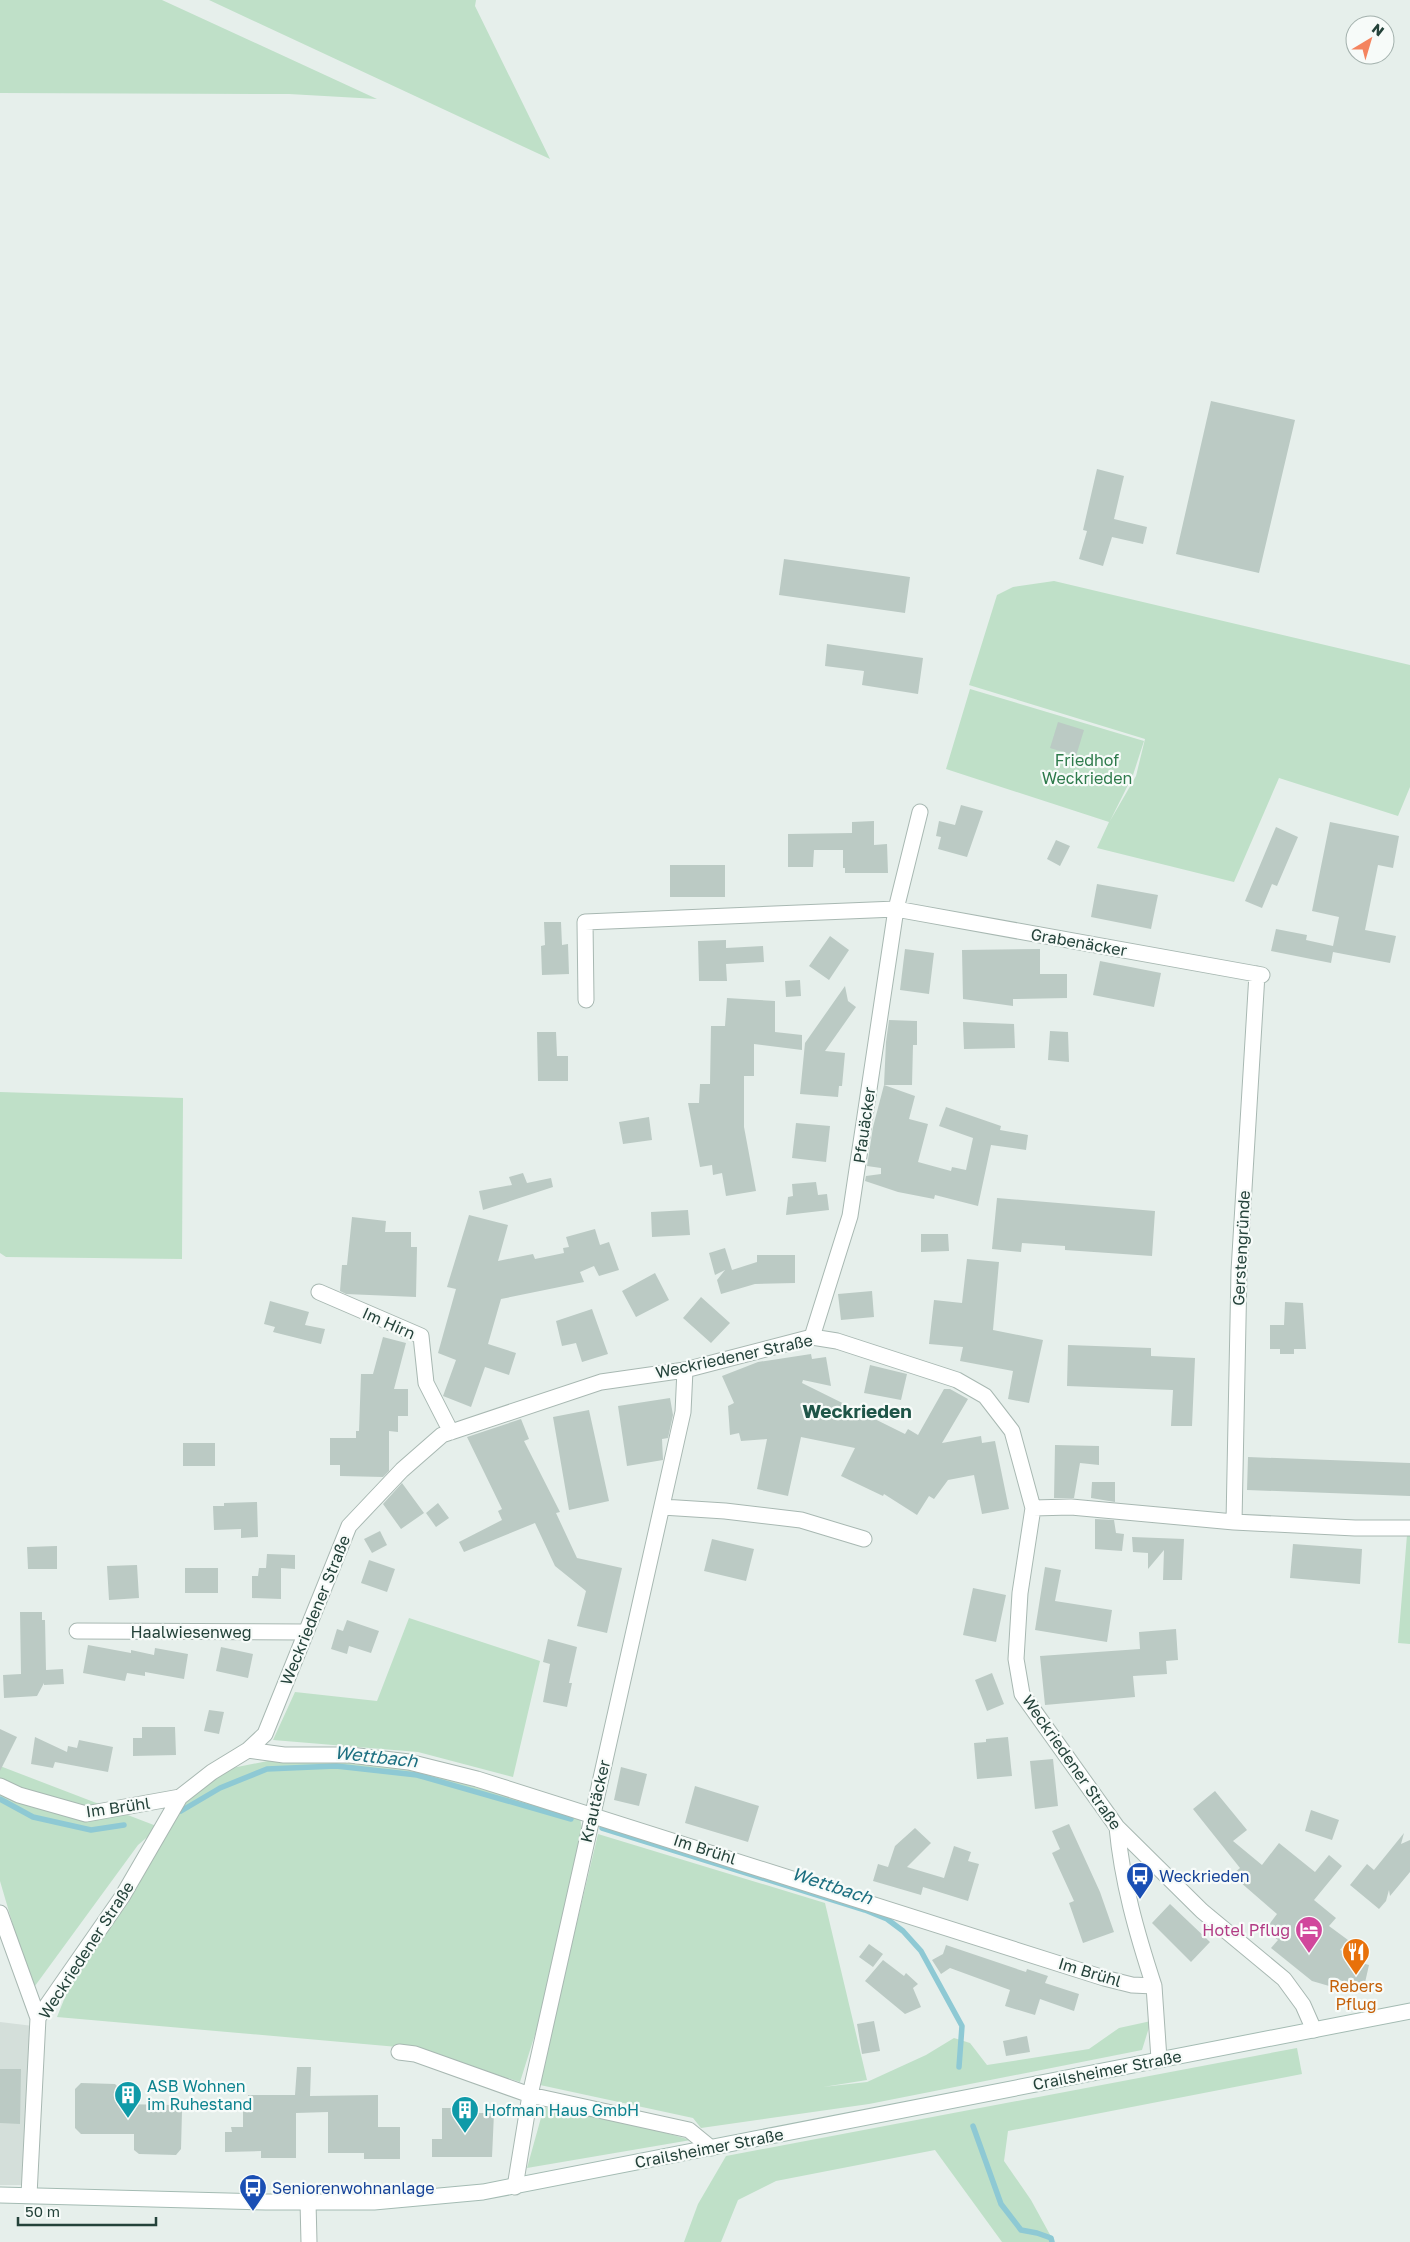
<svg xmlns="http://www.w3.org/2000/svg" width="1410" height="2242" font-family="'Golos Text',sans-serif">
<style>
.built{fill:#d4dfda}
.green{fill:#bfe0c8}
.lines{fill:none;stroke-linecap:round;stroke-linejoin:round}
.stream{stroke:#8ec9d4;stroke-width:5.5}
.building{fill:#bbcac4}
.minor-casing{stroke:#a8b8b2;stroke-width:17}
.secondary-casing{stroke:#a4bbb3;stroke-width:17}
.minor{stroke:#fff;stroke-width:15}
.secondary{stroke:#fff;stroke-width:15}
.labels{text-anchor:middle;stroke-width:4.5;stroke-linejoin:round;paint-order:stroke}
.park-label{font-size:16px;fill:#2d7a4b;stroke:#f7fbf9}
.street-label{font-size:16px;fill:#24423a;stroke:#f7fbf9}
.transit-label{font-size:16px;fill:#164399;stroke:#f7fbf9;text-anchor:start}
.hotel-label{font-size:16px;fill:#b23c85;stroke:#f7fbf9;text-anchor:end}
.food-label{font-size:16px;fill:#c56008;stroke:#f7fbf9}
.culture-label{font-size:16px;fill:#0d838f;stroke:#f7fbf9;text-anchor:start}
.water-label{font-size:18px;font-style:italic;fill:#1c6f80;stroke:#f7fbf9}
.quarter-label{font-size:19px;font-weight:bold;fill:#1f5548;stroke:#f7fbf9}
</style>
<rect width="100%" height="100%" fill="#e6efeb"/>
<path class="built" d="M0,2022L33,2026L23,2185H0Z"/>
<path class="green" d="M0,0H162L377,99L289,94L0,93Z
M209,0H476L475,6L550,159Z
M1054,581L1410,665V787L1398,816L1279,778L1234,882L1097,848L1109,822L946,769L970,689L1144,741L1133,775L1110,821L1136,776L1145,739L969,685L997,595L1013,587Z
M0,1092L183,1098L182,1259L6,1257L0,1253Z
M1407,1535H1410V1644L1398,1643Z
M409,1618L540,1661L513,1777L418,1752L273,1740L295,1692L377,1701Z
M273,1760H376L579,1812L582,1829L537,2028L520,2082L409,2048L57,2017L71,1982L128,1903L174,1813L208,1783L232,1768Z
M0,1766L159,1827L138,1845L32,1990L0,1881Z
M598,1834L825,1903L867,2080L823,2087L867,2082L926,2055L954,2038L970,2043L987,2065L1089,2049L1119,2028L1151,2021L1142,2050L869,2104L701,2128L693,2118L540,2085L545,2057Z
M1297,2048L1302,2074L1008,2131L1004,2161L1031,2200L1054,2242H1002L935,2150L776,2181L738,2200L721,2242H684L698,2204L726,2156Z
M544,2107L633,2124L691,2140L527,2168Z"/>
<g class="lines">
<path class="stream" d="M0,1799L33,1817L91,1830L124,1825
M181,1811L220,1788L267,1769L336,1766L417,1775L571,1819
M602,1828L865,1910L887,1919L903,1931L921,1951L962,2026L959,2067
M973,2126L1001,2204L1021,2230L1037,2233L1051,2238L1052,2242"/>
</g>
<path class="building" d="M1211,401L1295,420L1259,573L1176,554Z
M1097,469L1124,476L1114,519L1147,527L1143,544L1112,537L1103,566L1079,559L1087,531L1083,530Z
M784,559L910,577L905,613L779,595Z
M827,644L923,658L918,694L862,685L864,671L825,666Z
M1058,722L1084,730L1076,756L1050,748Z
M961,805L983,811L967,857L938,849L941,837L936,836L939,821L955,825Z
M874,821V845L887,844L888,873H845V868H843V850H814L813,867H788V834L852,833V822Z
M1330,822L1399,836L1393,868L1378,865L1365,930L1396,936L1390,963L1333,952L1331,963L1271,951L1276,929L1307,935L1306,940L1333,946L1339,917L1312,911Z
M1276,827L1298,837L1277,886L1272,884L1262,908L1245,901Z
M1056,840L1070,846L1060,866L1047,859Z
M670,865H725V897H670Z
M1097,884L1158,895L1151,929L1091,917Z
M544,922H561L562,945L568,944L569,974L542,975L541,946L545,945Z
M830,936L849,950L829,980L809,966Z
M726,940V948L763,946L764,962L726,964L727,981H699L698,941Z
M905,949L934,953L929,994L900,990Z
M1040,949V974H1067V998L1013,999V1006L963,999L962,950Z
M1100,961L1161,973L1154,1007L1093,995Z
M800,980L801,996L786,997L785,981Z
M845,986L848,1001L856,1007L825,1051L845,1053L842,1086H839L838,1097L800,1094L805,1043Z
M727,998L775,1001V1032L802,1035V1050L754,1044V1076H744V1127L756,1191L726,1196L722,1173L713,1175L712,1165L700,1167L688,1103H699L700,1084H710L711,1026H725Z
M889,1020L917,1021V1045H913L912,1085H884L886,1042Z
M963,1022L1014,1024L1015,1048L964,1049Z
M1050,1031L1068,1032L1069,1062L1048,1060Z
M537,1032H556L557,1056H568V1081H538Z
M884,1085L915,1096L909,1119L928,1124L918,1162L951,1171L952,1167L966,1170L973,1138L939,1126L946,1107L1001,1126L1000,1130L1028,1135L1026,1150L991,1145L978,1206L935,1195L934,1199L898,1192L865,1181L866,1176L881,1174V1168L867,1166L873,1127Z
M649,1117L652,1140L623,1144L619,1122Z
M796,1123L830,1126L826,1162L792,1158Z
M523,1173L527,1183L551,1178L553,1187L483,1210L479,1191L512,1185L509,1177Z
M816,1182L818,1195L827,1194L829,1210L786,1215L788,1197L793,1196L792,1184Z
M997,1198L1155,1211L1152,1256L1065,1250V1246L1022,1243L1021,1252L992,1249Z
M688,1210L690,1235L652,1237L651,1212Z
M469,1215L508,1225L498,1261L533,1254L535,1259L564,1253L563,1248L569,1247L566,1237L595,1229L600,1245L609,1242L619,1270L599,1276L594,1266L580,1272L584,1282L501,1299L488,1344L516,1353L509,1375L485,1367L471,1407L443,1396L456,1360L438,1353L456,1289L447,1287Z
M352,1217L386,1221L385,1232H411V1247H417L416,1297L346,1294L340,1291L342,1265H347Z
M921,1234H948L949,1251L921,1252Z
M725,1248L732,1270L757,1262V1255H795V1283L755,1284L721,1294L717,1280L725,1270L715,1275L709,1253Z
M967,1259L999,1262L993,1330L1043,1340L1029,1403L1008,1399L1013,1371L960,1361L963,1347L929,1344L934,1300L962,1303Z
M655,1273L669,1300L636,1317L622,1291Z
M872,1291L874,1317L841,1320L838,1294Z
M701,1297L730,1323L711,1343L683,1318Z
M270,1301L309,1312L305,1325L325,1329L321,1344L273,1332L275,1327L264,1324Z
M1285,1302L1303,1303L1306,1349H1294V1354H1280V1349H1270V1325H1284Z
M592,1309L608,1354L582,1362L576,1343L562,1346L556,1321Z
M383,1337L406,1343L394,1389H408V1416H398V1432L389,1431V1471L383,1477L340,1476V1465H330V1438H356V1431H359L361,1374H373Z
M1068,1345L1151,1348V1356L1195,1358L1192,1426H1171L1173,1390L1067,1386Z
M811,1354L812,1359L826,1357L831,1386L803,1380L802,1383L905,1434L908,1429L918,1435L944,1389H950L968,1399L942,1443L981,1436L982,1443L995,1441L1009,1509L982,1514L974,1475L948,1480L934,1499L929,1496L917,1515L884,1494L883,1496L841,1476L855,1448L801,1437L788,1496L757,1489L767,1439L741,1441L739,1433L730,1435L728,1406L734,1403L722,1376L758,1362Z
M870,1365L907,1374L901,1400L864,1393Z
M670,1398L673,1415L668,1438L662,1439L663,1460L627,1466L618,1406Z
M589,1410L609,1501L569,1510L553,1417Z
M521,1419L529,1439L524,1441L560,1512L556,1513L577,1558L622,1568L607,1633L577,1626L586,1591L555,1566L535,1523L464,1552L459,1542L502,1520L498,1511L502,1509L467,1437Z
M183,1443H215V1466H183Z
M1055,1445L1099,1446V1465L1080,1463L1074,1498H1054Z
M1248,1457L1410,1463V1496L1247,1490Z
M1092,1482H1115V1502L1091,1498Z
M402,1483L424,1513L401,1529L383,1504Z
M257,1502L258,1537L241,1538V1529L214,1530L213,1506H224V1503Z
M438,1503L449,1518L436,1527L426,1513Z
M1095,1519L1114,1520L1116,1533L1124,1534L1122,1551L1095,1549Z
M380,1531L387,1545L372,1553L364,1539Z
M1132,1537L1184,1539L1182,1580H1163L1164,1550L1148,1569V1553L1133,1552Z
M712,1539L754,1549L746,1581L704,1571Z
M1293,1544L1362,1549L1360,1584L1290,1578Z
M57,1546V1569H28L27,1547Z
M267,1554L295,1555V1569L281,1568V1599L252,1598V1576H258L259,1568H266Z
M369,1560L395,1569L387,1592L361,1583Z
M137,1565L139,1598L109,1600L107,1566Z
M1045,1567L1061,1570L1055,1601L1112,1610L1107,1642L1035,1630Z
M185,1568H218V1593H185Z
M973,1588L1006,1595L996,1642L963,1635Z
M20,1612H42V1620H45L46,1670L63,1669L64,1684L44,1685V1683L37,1696L4,1698L3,1675L21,1674Z
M347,1620L379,1631L371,1653L349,1646L347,1654L331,1649L337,1629L343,1631Z
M1176,1629L1178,1660L1166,1661L1167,1674L1133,1676L1135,1697L1045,1705L1040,1656L1140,1649L1139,1632Z
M548,1639L577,1647L569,1683H572L567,1707L543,1702L550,1664L543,1662Z
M88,1645L131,1653V1650L154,1655L155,1648L188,1654L184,1679L145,1672V1676L127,1673L125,1681L83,1673Z
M221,1647L253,1654L248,1678L216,1671Z
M992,1673L1004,1704L987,1711L975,1680Z
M209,1710L224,1712L219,1734L204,1731Z
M142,1727H175L176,1755L133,1756V1738H142Z
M0,1729L17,1737L0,1771Z
M35,1737L67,1752L68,1746L77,1748L79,1740L113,1747L108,1772L55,1762L53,1768L31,1764Z
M1008,1737L1012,1776L977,1779L974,1743L986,1742V1739Z
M1053,1759L1058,1806L1035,1809L1030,1761Z
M621,1767L647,1774L639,1806L614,1800Z
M695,1786L759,1806L748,1842L685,1823Z
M1215,1791L1247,1830L1233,1841L1262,1865L1279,1843L1315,1872L1329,1855L1342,1866L1314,1900L1336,1918L1329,1926L1348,1940L1340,1950L1352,1954L1351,1960L1369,1965L1364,1987L1339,1980L1336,1988L1312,1981L1271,1948L1278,1940L1265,1930L1277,1914L1232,1875L1240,1868L1193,1809Z
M1311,1810L1339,1820L1332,1840L1305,1831Z
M1069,1824L1100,1892L1114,1932L1083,1943L1069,1903L1074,1901L1052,1853L1060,1849L1052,1831Z
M915,1828L931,1843L907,1867L944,1878L954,1846L971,1852L968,1861L979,1864L968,1901L923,1887L921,1895L873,1881L878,1864L888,1867L895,1846Z
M1404,1833L1401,1844L1410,1840V1872L1390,1896L1389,1890L1386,1901L1379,1909L1350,1885L1367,1864L1374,1870Z
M1170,1904L1210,1942L1191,1962L1152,1923Z
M869,1944L883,1954L873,1967L859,1957Z
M946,1945L1026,1972L1027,1969L1048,1976L1045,1983L1079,1994L1074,2011L1040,1999L1035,2015L1005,2006L1010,1990L950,1968L941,1974L932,1960L943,1954Z
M883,1960L904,1976L906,1973L918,1984L913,1988L921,2007L905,2014L865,1981Z
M874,2021L880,2051L862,2054L857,2024Z
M1027,2036L1030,2052L1006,2056L1003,2041Z
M297,2067H311L310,2096L378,2095V2127H400V2159H364V2153H328V2112L296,2113V2158H261V2151L225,2152V2132H232L231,2127H243V2100L248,2099V2095H295Z
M0,2069H21L20,2124L0,2123Z
M81,2083L115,2084L120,2089L119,2104L174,2105L182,2111L181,2149L176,2155L139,2154L134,2150V2134H81L75,2128V2089Z
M442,2108H477V2113H494L492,2157H432V2139H442Z"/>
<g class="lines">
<defs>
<path id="minor" d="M586,1000L585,922L896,909L1262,975
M319,1292L421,1336L426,1383L451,1432
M812,1337L850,1216L896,909L920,812
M662,1507L725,1511L801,1520L864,1539
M1033,1508L1071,1507L1234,1522L1355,1528H1410
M1234,1522L1239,1271L1257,974
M77,1631L305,1632
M248,1750L284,1755H350L409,1762L477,1779L1104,1978L1132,1985L1154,1986C1137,1934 1122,1882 1117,1827
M0,1786L19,1795L86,1814L180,1797
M0,1913L38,2018
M1154,1986L1159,2059
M399,2052L415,2054L530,2095L689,2130L711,2148
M515,2187L530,2095L683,1412L685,1370
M29,2195L38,2018L122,1897L180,1797L212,1772L248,1750L265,1734L349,1526L402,1470L442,1435L601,1382L685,1370L812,1337L837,1341L957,1380L985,1396L1012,1431L1033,1508L1020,1593L1016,1659L1022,1694L1117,1827L1202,1911L1284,1979L1303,2005L1314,2030
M308,2202L309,2242"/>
<path id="secondary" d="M0,2195L266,2202H374L483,2192L1410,2011"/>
</defs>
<use href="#minor" class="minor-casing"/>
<use href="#secondary" class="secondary-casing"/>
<use href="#minor" class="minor"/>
<use href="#secondary" class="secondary"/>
</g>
<defs>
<symbol id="bus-pin" viewBox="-11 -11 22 30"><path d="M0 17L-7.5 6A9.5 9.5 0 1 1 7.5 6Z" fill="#1a4fb4" stroke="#f7fbf9"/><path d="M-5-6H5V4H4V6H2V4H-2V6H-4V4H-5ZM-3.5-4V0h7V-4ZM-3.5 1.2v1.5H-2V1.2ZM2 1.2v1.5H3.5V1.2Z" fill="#fff"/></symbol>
<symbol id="hotel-pin" viewBox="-11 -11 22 30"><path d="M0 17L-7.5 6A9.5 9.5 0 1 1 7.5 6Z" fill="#d1479c" stroke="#f7fbf9"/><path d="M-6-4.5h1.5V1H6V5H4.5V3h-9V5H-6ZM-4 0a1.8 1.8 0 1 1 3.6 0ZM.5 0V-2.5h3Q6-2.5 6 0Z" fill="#fff"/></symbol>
<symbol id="restaurant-pin" viewBox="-11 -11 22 30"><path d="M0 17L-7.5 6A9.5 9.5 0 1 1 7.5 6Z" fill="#e8710a" stroke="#f7fbf9"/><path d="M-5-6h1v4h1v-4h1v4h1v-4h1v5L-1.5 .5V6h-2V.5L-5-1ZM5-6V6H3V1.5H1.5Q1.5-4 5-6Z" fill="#fff"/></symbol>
<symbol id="building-pin" viewBox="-11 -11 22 30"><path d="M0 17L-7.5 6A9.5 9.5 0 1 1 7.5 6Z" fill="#0f9aa8" stroke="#f7fbf9"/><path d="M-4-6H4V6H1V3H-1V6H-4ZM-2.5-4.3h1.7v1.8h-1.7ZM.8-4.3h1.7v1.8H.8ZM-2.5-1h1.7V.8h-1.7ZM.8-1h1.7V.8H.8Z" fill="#fff"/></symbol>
</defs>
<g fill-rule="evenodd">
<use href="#bus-pin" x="1124" y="1860" width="32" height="43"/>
<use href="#hotel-pin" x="1293" y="1914" width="32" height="43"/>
<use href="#restaurant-pin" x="1340" y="1936" width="32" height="43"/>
<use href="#building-pin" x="112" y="2079" width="32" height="43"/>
<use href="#building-pin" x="449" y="2094" width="32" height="43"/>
<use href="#bus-pin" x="237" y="2172" width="32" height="43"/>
</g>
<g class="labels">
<g class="park-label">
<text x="1087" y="766">Friedhof<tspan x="1087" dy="18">Weckrieden</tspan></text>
</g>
<g class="street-label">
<text transform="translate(1079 942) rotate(10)" y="6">Grabenäcker</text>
<text transform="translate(864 1125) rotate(-82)" y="6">Pfauäcker</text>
<text transform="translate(1241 1248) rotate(-87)" y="6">Gerstengründe</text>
<text transform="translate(389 1323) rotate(24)" y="6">Im Hirn</text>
<text transform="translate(734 1356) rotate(-12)" y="6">Weckriedener Straße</text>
<text transform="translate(315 1610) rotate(-68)" y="6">Weckriedener Straße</text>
<text x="191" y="1638">Haalwiesenweg</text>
<text transform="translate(1072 1762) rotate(55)" y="6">Weckriedener Straße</text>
<text transform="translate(595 1801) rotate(-77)" y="6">Krautäcker</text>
<text transform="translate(118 1807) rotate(-8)" y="6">Im Brühl</text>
<text transform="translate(705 1849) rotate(18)" y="6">Im Brühl</text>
<text transform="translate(86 1950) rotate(-57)" y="6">Weckriedener Straße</text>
<text transform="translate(1090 1972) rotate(17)" y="6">Im Brühl</text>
<text transform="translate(1107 2070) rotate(-11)" y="6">Crailsheimer Straße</text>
<text transform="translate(709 2148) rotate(-11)" y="6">Crailsheimer Straße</text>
</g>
<g class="transit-label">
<text x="1159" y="1882">Weckrieden</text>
<text x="272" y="2194">Seniorenwohnanlage</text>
</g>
<g class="hotel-label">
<text x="1290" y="1936">Hotel Pflug</text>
</g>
<g class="food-label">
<text x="1356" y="1992">Rebers<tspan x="1356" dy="18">Pflug</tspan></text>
</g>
<g class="culture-label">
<text x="147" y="2092">ASB Wohnen<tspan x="147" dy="18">im Ruhestand</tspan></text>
<text x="484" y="2116">Hofman Haus GmbH</text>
</g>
<g class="water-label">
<text transform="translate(376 1757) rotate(6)" y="6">Wettbach</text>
<text transform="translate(832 1886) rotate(18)" y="6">Wettbach</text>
</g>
<g class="quarter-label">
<text x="857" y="1418">Weckrieden</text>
</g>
</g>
<g transform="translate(1370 40) rotate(38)"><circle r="24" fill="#f7fbf9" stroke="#a3b1ad"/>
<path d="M0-4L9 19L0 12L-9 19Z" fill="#f4845f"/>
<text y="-8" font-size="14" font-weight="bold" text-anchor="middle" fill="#24423a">N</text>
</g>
<path d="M18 2217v8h138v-8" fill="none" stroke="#24423a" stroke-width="2.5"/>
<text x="25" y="2217" font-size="15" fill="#24423a" stroke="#f7fbf9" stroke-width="4" paint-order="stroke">50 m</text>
</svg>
